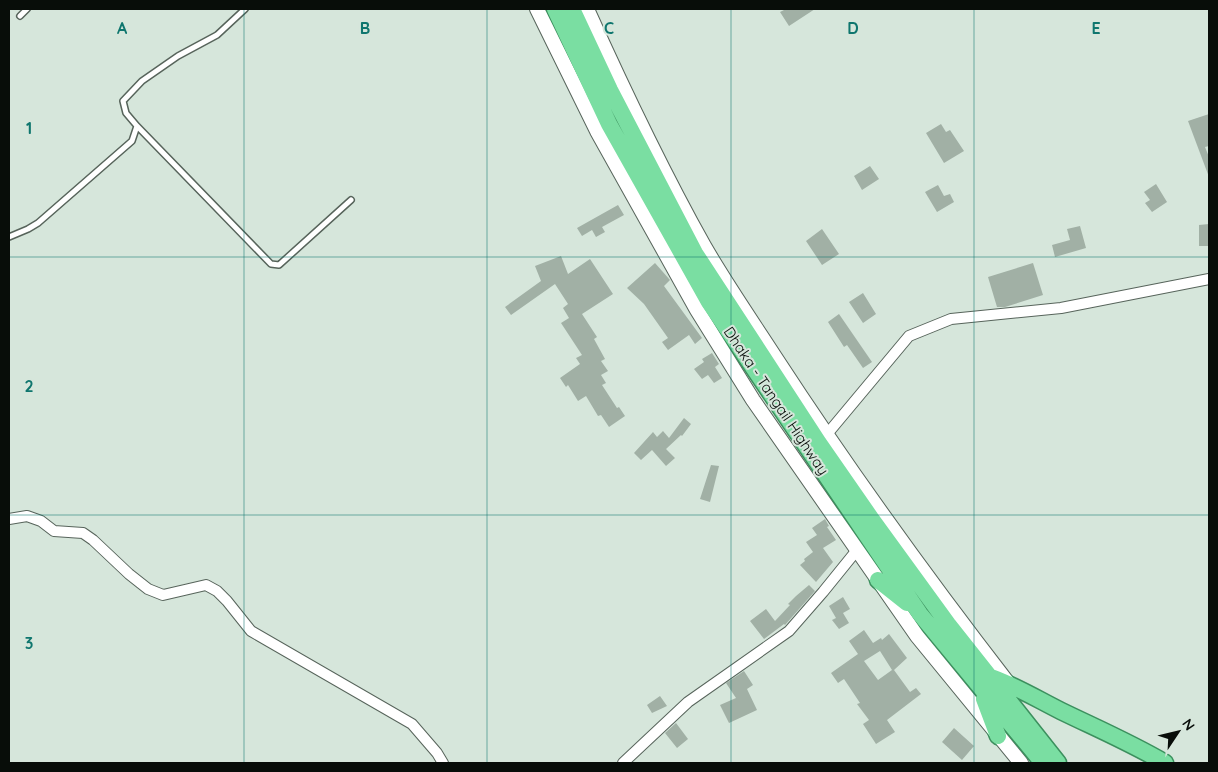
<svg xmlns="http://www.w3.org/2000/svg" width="1218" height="772" font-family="Quicksand,sans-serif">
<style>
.building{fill:#a1b0a5;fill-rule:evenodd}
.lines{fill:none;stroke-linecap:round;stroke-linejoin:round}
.service-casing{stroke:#57645b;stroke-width:8}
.minor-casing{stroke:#57645b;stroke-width:12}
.secondary-casing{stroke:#57645b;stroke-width:16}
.trunk-casing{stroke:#3c905e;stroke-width:19}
.service{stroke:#fff;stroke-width:5}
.minor{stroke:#fff;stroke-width:10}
.secondary{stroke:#fff;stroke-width:14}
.trunk{stroke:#7adea2;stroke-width:16}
.grid{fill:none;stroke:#0f766e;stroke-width:1;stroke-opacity:0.55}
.labels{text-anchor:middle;stroke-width:4;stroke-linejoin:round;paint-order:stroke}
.street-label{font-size:15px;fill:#080d09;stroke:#d6e6db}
.grid-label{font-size:16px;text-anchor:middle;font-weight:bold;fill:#0f766e;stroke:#d6e6db;stroke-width:4;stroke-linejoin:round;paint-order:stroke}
</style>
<rect width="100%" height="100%" fill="#d6e6db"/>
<path class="building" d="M786,9H815L789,26L780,12Z
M1209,114V146L1205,147L1209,157V177L1188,121Z
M941,124L946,132L950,130L964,151L944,163L926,133Z
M870,166L879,179L862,190L854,176Z
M1156,184L1167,202L1152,212L1145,203L1150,200L1144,192Z
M938,185L944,196L950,194L954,202L937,212L925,192Z
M618,205L624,215L602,227L605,232L596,237L592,230L582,236L577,228Z
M1209,224V246H1199V225Z
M1080,226L1086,248L1055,257L1052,245L1070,240L1067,229Z
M822,229L839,254L822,265L806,241Z
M561,256L568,274L590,259L613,294L582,314L597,337L594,339L605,359L601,361L608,371L601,375L606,383L602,385L617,408L619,407L625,416L609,427L601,415L598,416L586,396L578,401L568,385L566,387L560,378L580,364L576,358L582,355L561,323L569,318L563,308L568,304L555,284L511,315L505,307L541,281L535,266Z
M655,263L670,280L664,286L702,338L695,344L689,335L668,350L662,342L668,338L644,304L627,288Z
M1033,263L1043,295L1005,307H997L988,277Z
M863,293L876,314L863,323L849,302Z
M839,314L872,362L863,368L847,345L844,347L828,322Z
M712,353L719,364L715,367L722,378L714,383L708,375L702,379L694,369L704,362L702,359Z
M684,418L691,424L682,436L681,435L666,449L675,458L666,466L652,450L641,460L634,453L653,432L657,437L663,431L669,438Z
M711,465L719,466L710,502L700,499Z
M825,519L829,526L827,527L836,540L823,548L833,562L816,582L800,565L805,561L804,559L813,552L806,542L817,535L812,528Z
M809,585L815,591L785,625L784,624L764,639L750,621L766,609L775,621L790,605L788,604L796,596Z
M843,597L850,609L843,613L849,623L839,629L832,620L836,618L829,606Z
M864,630L873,643L881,638L882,640L889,634L907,658L894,670L910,692L916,688L921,694L887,720L895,732L876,744L863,724L869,720L857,704L860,703L844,679L838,683L831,673L858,654L849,641ZM880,651L892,670L878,680L864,661Z
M744,671L753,685L747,689L757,710L729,723L720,705L736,698L726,683Z
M660,696L667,706L652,713L647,705Z
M676,723L688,739L677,748L665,733Z
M954,728L974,746L962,760L942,742Z"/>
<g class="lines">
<defs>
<path id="service" d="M20,16L27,9
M137,126L271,264L279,265L351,200
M9,237L28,229L38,223L132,141L137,126L126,113L123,101L142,81L178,56L217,35L245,9"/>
<path id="minor" d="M823,439L909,336L951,319L1061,308L1209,279
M9,519L27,516L41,521L54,531L83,533L93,540L129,574L148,589L163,595L206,585L217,591L227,601L251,631L412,724L437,753L443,763
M623,763L688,702L789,631L823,592L857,550"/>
<path id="secondary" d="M537,9L597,131L697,310L753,400L917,636L1021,763
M587,9C623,89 661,169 704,246C726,284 751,320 775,357C848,469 926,577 1008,683"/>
<path id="trunk" d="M555,9L609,124L709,302L920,614L1043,763
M572,9L610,90L695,253L819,443L871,518L948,624L1058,763
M878,580L907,603
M991,677C1016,686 1037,699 1061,711C1096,728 1131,743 1165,763
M984,699L998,736"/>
</defs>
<use href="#service" class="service-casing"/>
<use href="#minor" class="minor-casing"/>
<use href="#secondary" class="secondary-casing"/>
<use href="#trunk" class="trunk-casing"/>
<use href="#service" class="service"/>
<use href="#minor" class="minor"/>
<use href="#secondary" class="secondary"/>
<use href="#trunk" class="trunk"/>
</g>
<path class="grid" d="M244,9V763M487,9V763M731,9V763M974,9V763M9,257H1209M9,515H1209"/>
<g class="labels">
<g class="street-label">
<text transform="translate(776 401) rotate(56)" y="5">Dhaka - Tangail Highway</text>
</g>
</g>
<g class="grid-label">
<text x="122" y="34">A</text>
<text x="365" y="34">B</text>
<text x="609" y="34">C</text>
<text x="853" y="34">D</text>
<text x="1096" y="34">E</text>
<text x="29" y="134">1</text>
<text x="29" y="392">2</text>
<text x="29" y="649">3</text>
</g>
<rect width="1218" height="772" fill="none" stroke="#080d09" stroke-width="20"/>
<g transform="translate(1178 732) rotate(55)" stroke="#d6e6db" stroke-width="4" paint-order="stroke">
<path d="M0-4L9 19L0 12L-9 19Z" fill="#080d09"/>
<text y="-8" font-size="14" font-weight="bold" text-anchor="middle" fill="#080d09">N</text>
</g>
</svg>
